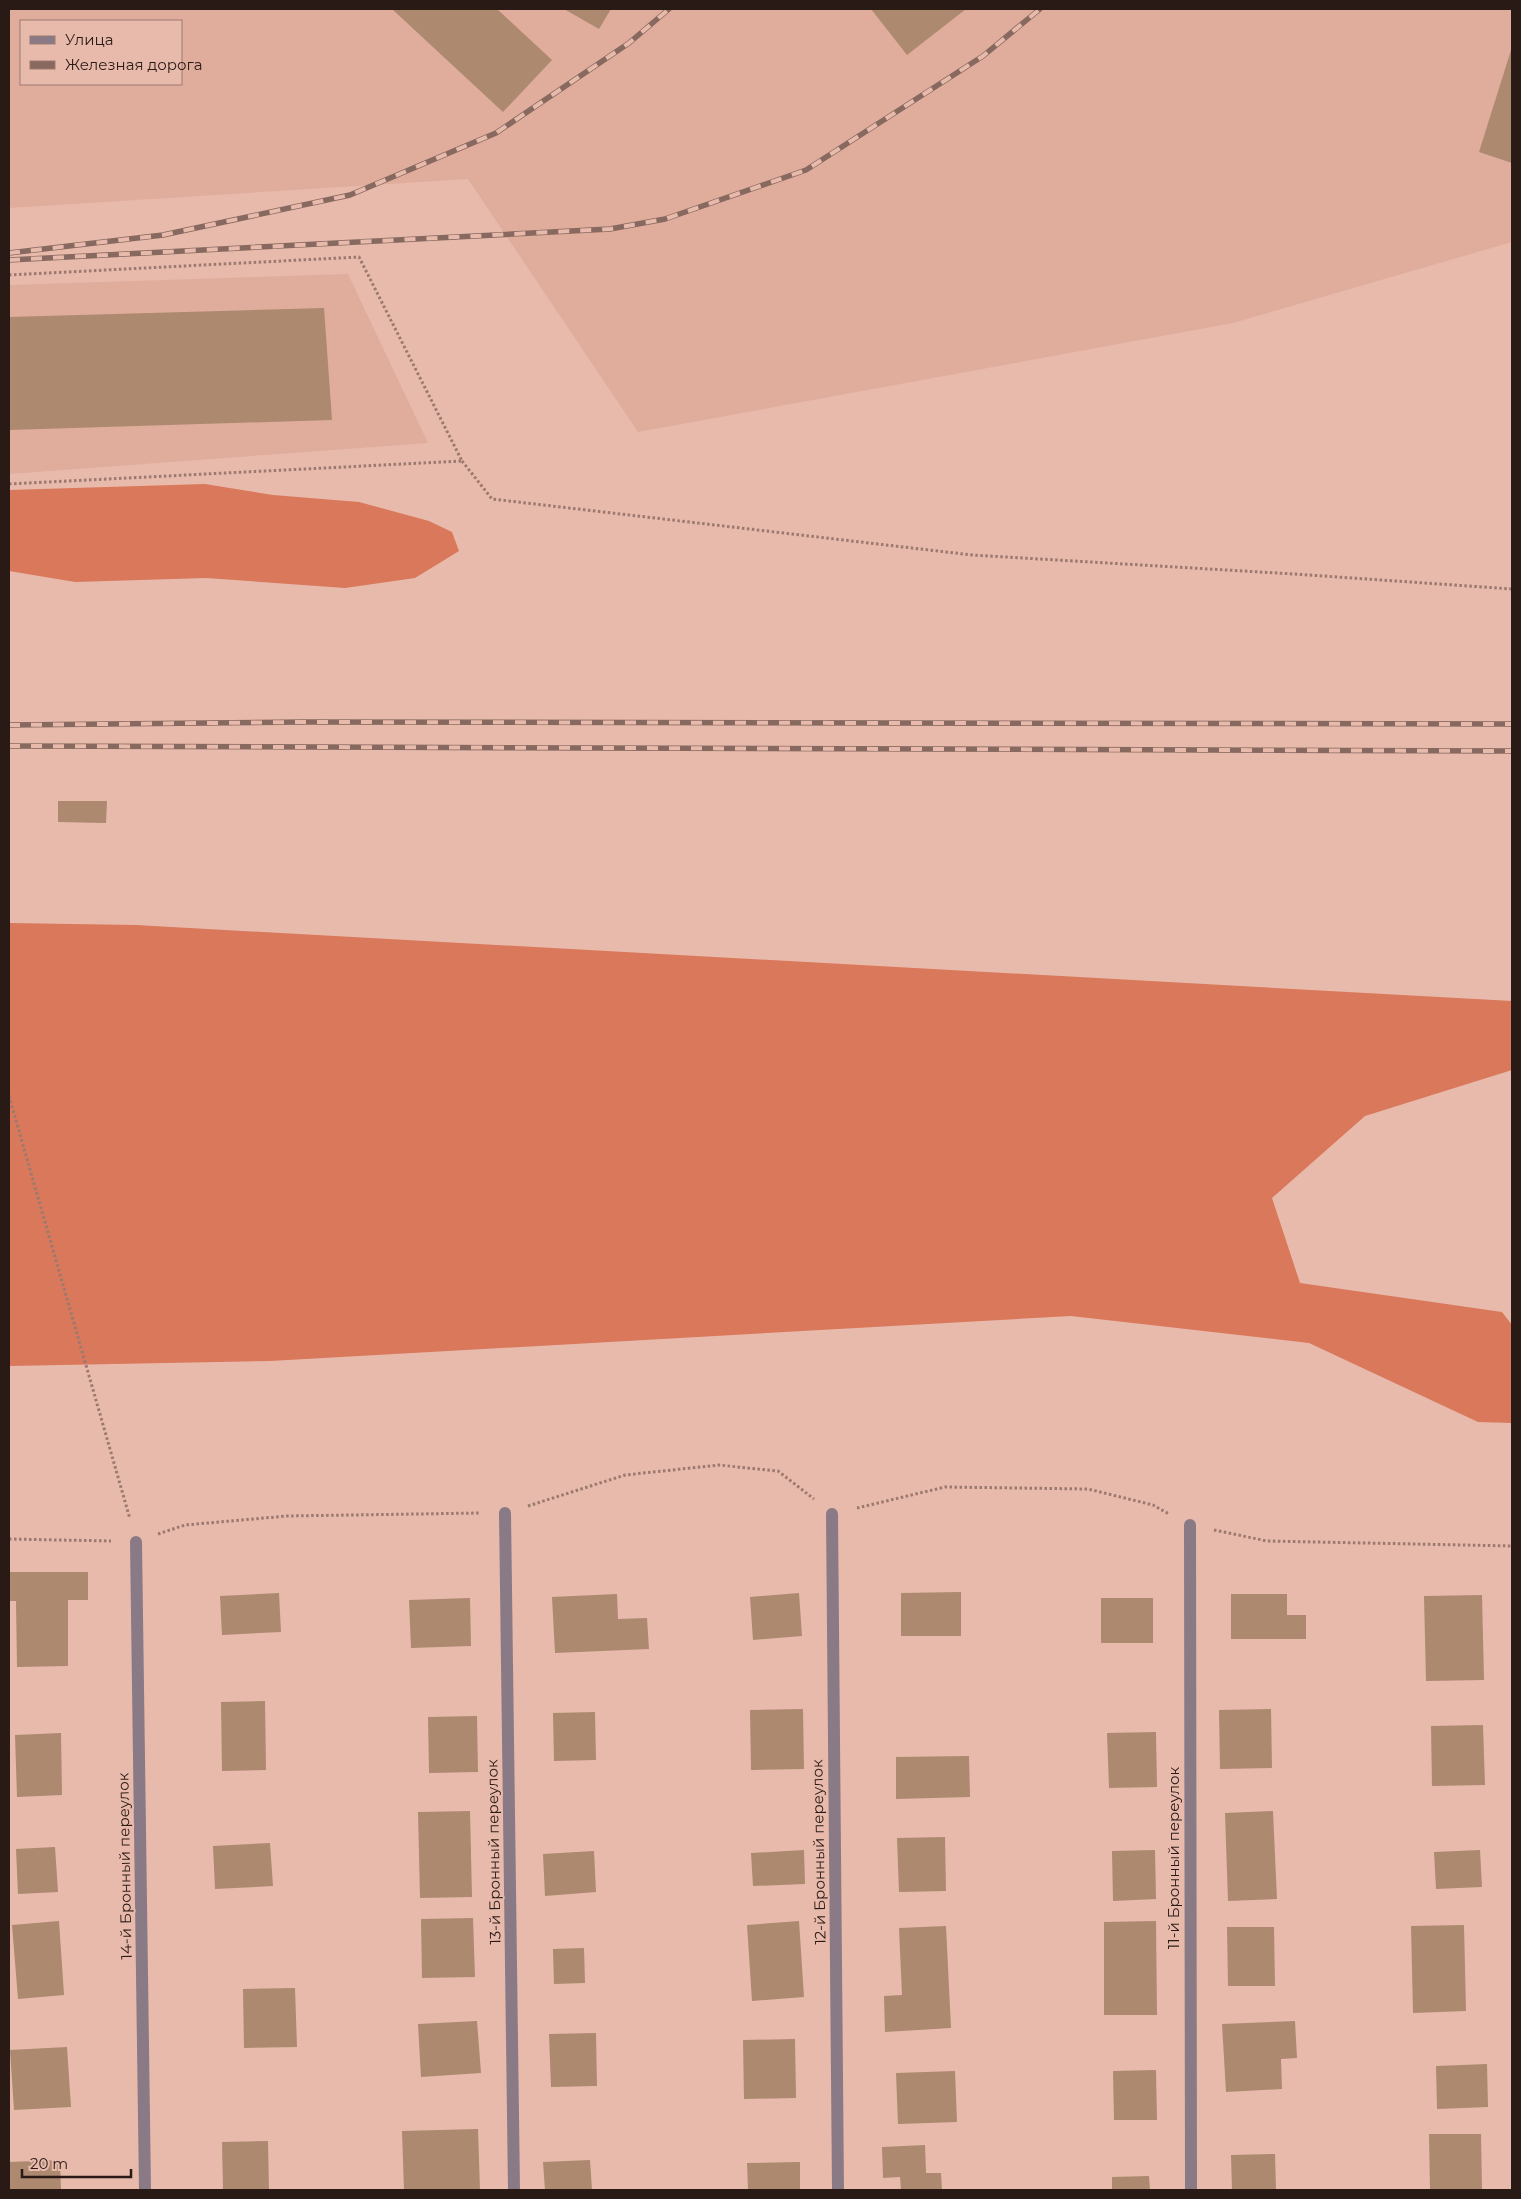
<svg xmlns="http://www.w3.org/2000/svg" width="1521" height="2199" font-family="Montserrat,sans-serif">
<style>
.built{fill:#e0ac9c;fill-rule:evenodd}
.forest{fill:#d9785b}
.building{fill:#ac896f}
.lines{fill:none;stroke-linecap:round;stroke-linejoin:round}
.path{stroke:#9b796f;stroke-width:3;stroke-dasharray:2.5 2.5;stroke-linecap:butt}
.street{stroke:#8a7a85;stroke-width:12}
.rail-casing{stroke:#87695f;stroke-width:5.5}
.rail{stroke:#e8baac;stroke-width:4;stroke-dasharray:11;stroke-linecap:butt}
.labels{text-anchor:middle;stroke-width:4;stroke-linejoin:round;paint-order:stroke}
.street-label{font-size:15px;fill:#2a1a15;stroke:#e8baac}
</style>
<rect width="100%" height="100%" fill="#e8baac"/>
<path class="built" d="M9,9H1512V242L1233,323L638,432L468,179L9,208ZM21,21H181V84H21Z
M348,274L428,443L9,474V285Z"/>
<path class="forest" d="M205,484L273,495L359,502L429,521L452,532L459,551L415,578L345,588L206,578L75,582L9,571V490Z
M9,923L136,925L1512,1001V1070L1365,1116L1272,1198L1300,1283L1502,1312L1512,1325V1423L1478,1422L1309,1343L1071,1316L270,1361L9,1366Z"/>
<path class="building" d="M392,9H497L552,60L503,112Z
M564,9H611L599,29Z
M871,9H966L907,55Z
M1512,47V163L1479,152Z
M324,308L332,420L9,430V317Z
M58,801H107L106,823L58,822Z
M9,1572H88V1600H68V1666L17,1667L16,1601H9Z
M961,1592V1636H901V1593Z
M279,1593L281,1632L222,1635L220,1596Z
M799,1593L802,1636L753,1640L750,1597Z
M617,1594L618,1619L647,1618L649,1649L555,1653L552,1597Z
M1231,1594H1287V1615H1306V1639H1231Z
M1482,1595L1484,1680L1426,1681L1424,1596Z
M470,1598L471,1646L411,1648L409,1600Z
M1101,1598H1153V1643H1101Z
M265,1701L266,1770L222,1771L221,1702Z
M803,1709L804,1769L751,1770L750,1710Z
M1271,1709L1272,1768L1220,1769L1219,1710Z
M595,1712L596,1760L554,1761L553,1713Z
M477,1716L478,1772L429,1773L428,1717Z
M1483,1725L1485,1785L1432,1786L1431,1726Z
M1156,1732L1157,1787L1109,1788L1107,1733Z
M61,1733L62,1795L17,1797L15,1735Z
M969,1756L970,1797L896,1799V1757Z
M470,1811L472,1897L420,1898L418,1812Z
M1273,1811L1277,1899L1228,1901L1225,1813Z
M945,1837L946,1891L899,1892L897,1838Z
M270,1843L273,1886L215,1889L213,1846Z
M55,1847L58,1892L18,1894L16,1849Z
M804,1850L805,1884L753,1886L751,1853Z
M1155,1850L1156,1899L1113,1901L1112,1851Z
M1480,1850L1482,1887L1436,1889L1434,1852Z
M594,1851L596,1892L545,1896L543,1854Z
M473,1918L475,1977L422,1978L421,1919Z
M59,1921L64,1995L18,1999L12,1925Z
M799,1921L804,1997L752,2001L747,1925Z
M1156,1921L1157,2015H1104V1922Z
M1464,1925L1466,2011L1413,2013L1411,1926Z
M946,1926L951,2028L885,2032L884,1996L902,1995L899,1928Z
M1227,1927H1274L1275,1986H1228Z
M584,1948L585,1983L554,1984L553,1949Z
M295,1988L297,2047L244,2048L243,1989Z
M477,2021L481,2073L421,2077L418,2024Z
M1295,2021L1297,2058L1281,2059L1282,2089L1226,2092L1222,2024Z
M596,2033L597,2086L551,2087L549,2034Z
M795,2039L796,2098L744,2099L743,2040Z
M67,2047L71,2107L14,2110L10,2050Z
M1487,2064L1488,2107L1437,2109L1436,2066Z
M1156,2070L1157,2120H1114L1113,2071Z
M955,2071L957,2122L898,2124L896,2073Z
M478,2129L480,2190H404L402,2131Z
M1429,2134H1481L1482,2190H1430Z
M268,2141L269,2190H223L222,2142Z
M925,2145L926,2173H941L942,2190H901L900,2177L883,2178L882,2147Z
M1275,2154L1276,2190H1232L1231,2155Z
M60,2160L61,2190H9V2162Z
M590,2160L592,2190H545L543,2162Z
M800,2162V2190H748L747,2163Z
M1149,2176L1150,2190H1112V2177Z"/>
<g class="lines">
<path class="path" d="M9,275L359,257L462,461L9,484
M462,461L492,499L972,555L1294,574L1512,589
M9,1096L130,1519
M528,1506L625,1475L719,1465L778,1471L814,1499
M857,1508L945,1487L1088,1489L1153,1505L1169,1514
M1214,1530L1267,1541L1512,1546
M158,1534L185,1525L287,1516L480,1513
M9,1539L111,1541"/>
<path class="street" d="M505,1513L514,2190
M832,1514L838,2190
M1190,1525L1191,2190
M136,1542L145,2190"/>
<defs>
<path id="rail" d="M9,253L163,235L350,195L496,133L629,43L669,9
M9,260L610,229L665,219L806,170L983,56L1040,9
M9,725L305,722L1512,724
M9,746L1512,751"/>
</defs>
<use href="#rail" class="rail-casing"/>
<use href="#rail" class="rail"/>
</g>
<g class="labels">
<g class="street-label">
<text transform="translate(494 1852) rotate(-91)" y="5">13-й Бронный переулок</text>
<text transform="translate(819 1852) rotate(-91)" y="5">12-й Бронный переулок</text>
<text transform="translate(1174 1858) rotate(-90)" y="5">11-й Бронный переулок</text>
<text transform="translate(125 1866) rotate(-91)" y="5">14-й Бронный переулок</text>
</g>
</g>
<rect width="1521" height="2199" fill="none" stroke="#2a1a15" stroke-width="20"/>
<rect x="20" y="20" width="162" height="65" fill="#e8baac" stroke="#9c7a70"/>
<rect x="30" y="36" width="25" height="8" fill="#8a7a85" stroke="#9c7a70"/>
<text x="65" y="45" font-size="15" fill="#2a1a15">Улица</text>
<rect x="30" y="61" width="25" height="8" fill="#87695f" stroke="#9c7a70"/>
<text x="65" y="70" font-size="15" fill="#2a1a15">Железная дорога</text>
<path d="M22 2169v8h109v-8" fill="none" stroke="#2a1a15" stroke-width="2.5"/>
<text x="30" y="2169" font-size="15" fill="#2a1a15" stroke="#e8baac" stroke-width="4" paint-order="stroke">20 m</text>
</svg>
